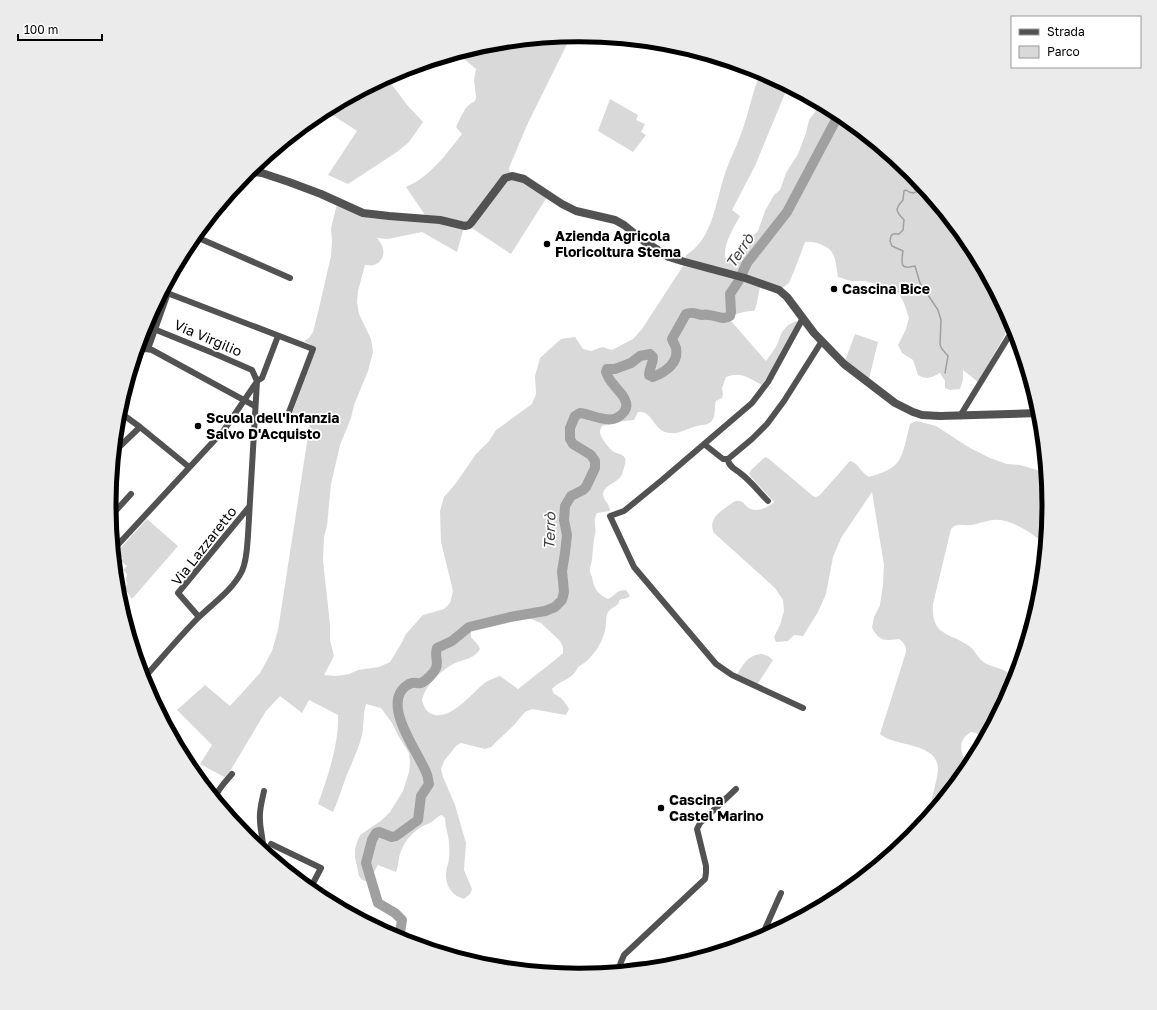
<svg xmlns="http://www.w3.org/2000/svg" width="1157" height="1010" font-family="'Golos Text',sans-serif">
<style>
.green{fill:#d9d9d9;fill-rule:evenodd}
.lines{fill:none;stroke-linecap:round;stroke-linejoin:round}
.stream{stroke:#a0a0a0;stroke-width:1.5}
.river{stroke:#a0a0a0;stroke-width:10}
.minor{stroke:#525252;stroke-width:6}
.tertiary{stroke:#525252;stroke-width:8}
.poi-dot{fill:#000;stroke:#fff;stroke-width:1.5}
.labels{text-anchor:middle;stroke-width:3.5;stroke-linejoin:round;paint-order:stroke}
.poi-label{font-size:14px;font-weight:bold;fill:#000;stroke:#fff;text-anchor:start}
.street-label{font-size:14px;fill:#000;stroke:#fff}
.water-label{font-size:15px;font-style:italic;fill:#414141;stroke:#fff}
.rim{fill:none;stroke:#000;stroke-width:5}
</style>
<rect width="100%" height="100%" fill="#fff"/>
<path class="green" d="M571,36L527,125L509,168L510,174L467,222L441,217L425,215L406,187C412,184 418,181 423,177C439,165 450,149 462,134L456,127C461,117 464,106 475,101L476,98L474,80L476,69L457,53L487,44Z
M761,72L788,86L755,166L732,210L740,216C733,229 724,242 725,257L730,261L737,254L742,245L758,231L765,211L774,195L780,190L786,173L798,154L806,133L809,120L821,104L840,114L911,173L969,244L1008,316L1005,335L978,382L963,370V379L960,389L950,390L945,388V381L940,373C931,378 927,380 918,375L913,360L902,353L898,345L906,329L909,318L904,303L898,292L879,285L865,281H851L838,277C837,271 836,259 833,254C828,245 814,241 805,242L796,266L789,283L781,289L685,259L686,255C714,239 716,197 726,171C730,158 737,146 741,134C749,113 752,92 761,72Z
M386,77L408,106L423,122L409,142L397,152L348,184L328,175L357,131L331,114L339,102Z
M610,99L638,115L636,120L645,124L641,132L646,135L633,152L598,131Z
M512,179L520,181L547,197L511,254L470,227L507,181Z
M337,204L352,211L440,223L464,227L457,252L422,232L388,239L377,238C385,246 387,260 374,265C371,266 368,265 365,265L358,291L357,302L359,314L371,339L373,352L368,371L354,405L351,418L340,445L331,484L327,526L324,537L323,561L330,624V640L334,656L324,675L336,676L349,674L358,670L379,667L390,662L401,644L406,634L423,615L444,609L450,603L453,591L441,542L440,511L444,497L456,483L476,454L489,441L496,430L532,404L536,394L535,376L540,358L561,339L575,337L583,349L591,351L602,347L612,350L633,339L642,329L683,266L730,277L760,287L756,307L754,311C752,310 735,314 734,315C732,316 732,318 731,321L766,361L776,347L782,332L788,325L796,321L801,327L762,385C748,378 742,371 726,377L722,388L723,394L722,398L716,401C714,407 716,414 713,419C710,426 702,424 697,426C685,429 674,438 661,430C653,424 649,410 638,412L634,420L624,421L602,426C601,428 600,430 600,432C600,437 610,450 614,452C618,454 623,454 625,458C626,462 625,464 624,468C623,470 623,474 621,476C617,483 604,485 603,494C603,500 610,504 610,511L597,513C592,522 597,526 595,534C593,543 593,551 592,559C592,563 589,568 590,571C590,573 591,575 592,577C594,588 597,594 608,599C616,595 616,590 626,590L630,596C627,599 625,598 622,599C616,602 621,600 618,604C615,607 611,608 608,612C605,618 607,624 605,630C602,645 591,660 578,667C573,680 560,680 552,689L554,694C562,697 565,702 569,709L566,715L532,709L525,712L514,725L491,747L485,749L461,743L456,746L444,761L441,769L443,777L455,805L466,843L464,870L472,889L470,894L464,899C452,896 445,885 446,873C446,868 449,863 449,858C450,853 449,847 449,842C448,834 445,826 445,818L442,815C438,816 437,818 434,820C431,823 427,824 423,826C414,831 405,840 401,851C398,858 399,865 396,872L378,865C374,871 373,876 369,882L362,880L359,876L355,857V849L357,842L360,835L382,820L390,812L403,791L409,772L410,764L409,753L399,737L392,723L381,708L366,704C363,714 364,725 362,735C358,751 352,762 346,777C342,788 338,801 333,812L318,804C328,776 339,744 338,715L309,700L302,713L280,696L266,711L226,778L200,764L212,745L177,710L205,685L230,706L260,673L272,651L278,630L310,423L292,414L315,349V347L304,341L309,338L313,332L319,308L331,256L332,241L331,228ZM520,618L531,619L541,623L560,641L563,647V653L555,660L518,689L500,676C495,678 491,679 486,682C472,692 454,718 435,715C427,713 424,708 422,700C426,684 441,670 455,663C465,659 474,659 480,649L478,645L471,637V630Z
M855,334L878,342L869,379L845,361Z
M917,421L936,426L970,448L990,458L1007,464L1020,465L1037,470L1046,478L1048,505L1045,544C1035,535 1012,520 999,520C989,519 980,524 971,525C963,526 957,522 951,529L933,604C931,635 947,632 968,645C975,650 978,659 985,663C994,668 1004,668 1011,675L1008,687L1000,701L998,712L984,739L976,733L971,732C957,740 959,755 970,765L969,766L930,814C930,799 937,784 938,769C938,742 894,747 880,734L906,652C906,645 904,643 899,639C883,641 880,641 872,628L874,617L880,605L883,584L884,565L872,492L841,538L833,557L826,594L818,612L803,636L794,635L788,641L776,642L774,637L780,625L784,611L783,600L775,588L714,533C708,520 718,513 728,506C731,504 735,500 739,501C744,501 746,508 751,509C759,512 769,507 774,502L751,477L749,474L751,470L764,458L766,457L769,459L813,496L816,497L820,495L849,462L851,461C859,464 861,473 869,477C878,474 890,471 897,463C904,455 907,435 910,424L914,422Z
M147,519L178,546L132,599L125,589L127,584L126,580L127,574L123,570L127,566L121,561L123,558L117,552Z
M762,654L768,656L773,660L757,685L736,676C744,664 747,655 762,654Z"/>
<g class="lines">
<path class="stream" d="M912,175L911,179L916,192L913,193L909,192L906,190L904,191L903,200C894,210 896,211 904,220L903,230L899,234H893L891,236L890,241L892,246L903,251C901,264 900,270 915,266L920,283L938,310L941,320L940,345L942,349L948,356L945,373"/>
<path class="river" d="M399,939L402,920L395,913L378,903L366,863L372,840L376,833L379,832L392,837L396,836L418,820L421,796L429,784C428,780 428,776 426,772C418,753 389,714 400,693C402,689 407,684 412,683C415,682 418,684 421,683C426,681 434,673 436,668C439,661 434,656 437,648L452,641L469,627L510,617L545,611L555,607L562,600L564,592L562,571L565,553L567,535L564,520L565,506L571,496L583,490L586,487L595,468V461L591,455L573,444L570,439V428L575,416L580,413C595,415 612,427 624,412C627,408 627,404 625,400C623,394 618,391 614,385C610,381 608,377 606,372L607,369H615L631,363L640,356L650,354L653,357C653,365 649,368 649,375L653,377C665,372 679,363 676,348C675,345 673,342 672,339L686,314C692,311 696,314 702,315C704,315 706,314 708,315C716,315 723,321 730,316L731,312L730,294L738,282L747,263L787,212L839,114"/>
<path class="minor" d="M194,236L290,278
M162,291L313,349L289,412
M803,318L768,382L752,403L662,480L624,511L610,516L634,567L716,664L732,675L803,708
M148,349L168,293
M137,350L146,349L152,350L255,406
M257,381L262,378L278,336
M118,411L140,427L189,467
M960,416L1014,328
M704,444L723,459H728L752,439L767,424L784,401L822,341
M114,452L140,427
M728,459C728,466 735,469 740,473C751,481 759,492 768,501
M110,517L131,494
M113,550L224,430L256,383
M199,617L178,593L249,507
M143,679C161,659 179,637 198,618C213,603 232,591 242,571C247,560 247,548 248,535L257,381L252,370L213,353L144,325
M214,799C218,789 226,781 232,774
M271,844L321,868L310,889
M263,851C264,840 260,831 260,820C259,810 262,801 264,791
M761,938L781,893
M618,970L621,962L624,955L705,879L706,873V866L697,829L700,823L736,789
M614,971C631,963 648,963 666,966"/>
<path class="tertiary" d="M248,171L262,173L289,182L321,194L363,213L389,216L440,220L465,226L469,225L471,223L505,178L512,176L524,179L562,204L576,211L615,220L624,225L645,242L669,257L685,262L745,278L779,290L787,297L814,333L844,364L895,403L913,412L922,415L940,416L1039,413"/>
</g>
<g class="poi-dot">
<circle cx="547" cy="244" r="4"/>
<circle cx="834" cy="289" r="4"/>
<circle cx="198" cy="426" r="4"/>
<circle cx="661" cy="808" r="4"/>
</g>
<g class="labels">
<g class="poi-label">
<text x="555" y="241">Azienda Agricola<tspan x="555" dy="16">Floricoltura Stema</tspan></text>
<text x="842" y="294">Cascina Bice</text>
<text x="206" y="423">Scuola dell'Infanzia<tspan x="206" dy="16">Salvo D'Acquisto</tspan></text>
<text x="669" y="805">Cascina<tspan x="669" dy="16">Castel Marino</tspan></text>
</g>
<g class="street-label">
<text transform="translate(208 338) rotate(23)" y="5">Via Virgilio</text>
<text transform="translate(204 546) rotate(-52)" y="5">Via Lazzaretto</text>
</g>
<g class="water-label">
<text transform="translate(740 251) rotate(-56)" y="5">Terrò</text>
<text transform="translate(550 531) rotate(-88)" y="5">Terrò</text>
</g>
</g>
<path d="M0 0H1157V1010H0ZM116 505a463 463 0 1 1 926 0a463 463 0 1 1-926 0Z" fill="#ebebeb" fill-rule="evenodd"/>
<path class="rim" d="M116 505a463 463 0 1 1 926 0a463 463 0 1 1-926 0Z"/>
<rect x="1011" y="16" width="130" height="52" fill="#ffffff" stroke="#999999"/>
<rect x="1019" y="29" width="20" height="6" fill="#525252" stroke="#999999"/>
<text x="1047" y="36" font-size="12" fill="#000000">Strada</text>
<rect x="1019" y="46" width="20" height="12" fill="#d9d9d9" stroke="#999999"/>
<text x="1047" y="56" font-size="12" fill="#000000">Parco</text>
<path d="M18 34v6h84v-6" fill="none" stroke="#000000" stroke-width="2"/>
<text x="24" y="34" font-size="12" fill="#000000" stroke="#ffffff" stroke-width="3" paint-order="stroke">100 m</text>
</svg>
